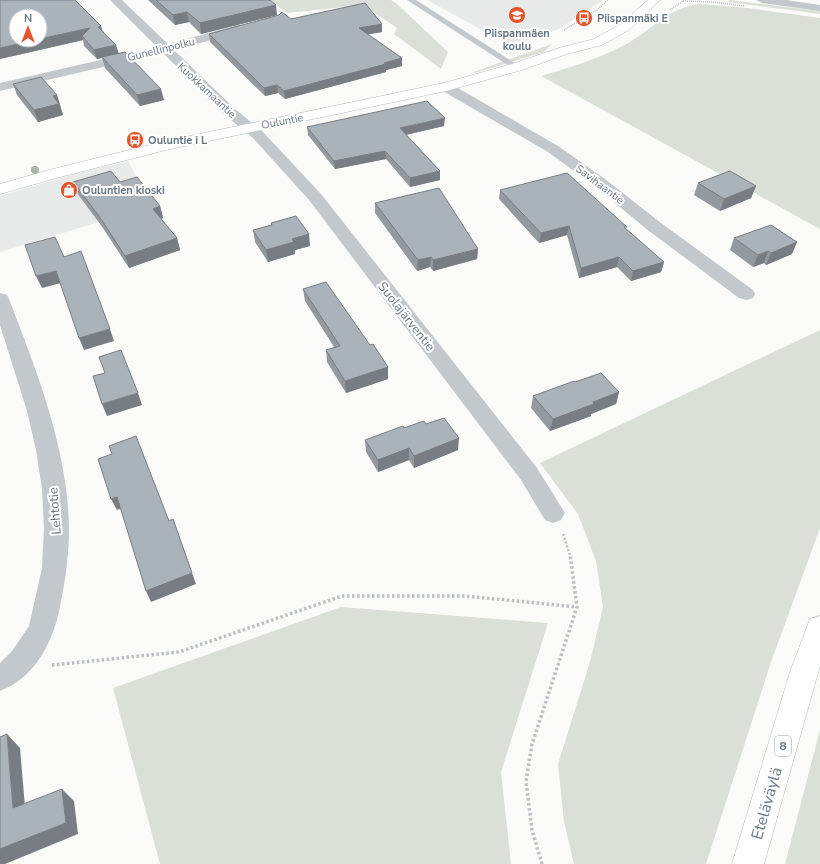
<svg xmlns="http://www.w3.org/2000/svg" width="820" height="864" font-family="'Nunito Sans',sans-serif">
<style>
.built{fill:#e8e9e9}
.green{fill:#dadfd7}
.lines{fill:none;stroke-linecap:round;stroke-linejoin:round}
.secondary-casing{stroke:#b3babf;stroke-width:1}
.trunk-casing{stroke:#b4b9bd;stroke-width:1}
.path-far2{stroke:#bbbfc2;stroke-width:1.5;stroke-dasharray:1 1;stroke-linecap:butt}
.path-far1{stroke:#bbbfc2;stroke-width:2.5;stroke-dasharray:2 2;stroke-linecap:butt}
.path{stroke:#bbbfc2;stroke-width:3.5;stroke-dasharray:2.5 2.5;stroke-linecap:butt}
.service{fill:#c3c8cc;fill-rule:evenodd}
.minor{fill:#c3c8cc;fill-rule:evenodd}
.tertiary{fill:#c3c8cc;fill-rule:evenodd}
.secondary{fill:#fff;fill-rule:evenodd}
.trunk{fill:#fff;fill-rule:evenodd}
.tree{fill:#aab4a7}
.wall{fill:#929a9f}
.shaded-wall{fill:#777d82}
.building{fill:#aab3b9;stroke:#777d82}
.labels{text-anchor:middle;stroke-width:4;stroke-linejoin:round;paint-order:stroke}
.far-poi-label{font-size:11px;font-weight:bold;fill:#657683;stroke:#fff;text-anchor:start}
.far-street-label{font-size:11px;fill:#657683;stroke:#fff}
.shield{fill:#fff;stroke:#939fa8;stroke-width:1}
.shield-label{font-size:12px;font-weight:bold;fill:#657683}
.street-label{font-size:13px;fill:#657683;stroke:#fff}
.near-street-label{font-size:16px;fill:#657683;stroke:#fff}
</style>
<rect width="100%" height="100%" fill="#fafaf8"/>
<path class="built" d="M427,0H603L559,29L511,46Z
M128,161L152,206L0,252V196L71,175Z"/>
<path class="green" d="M269,0H391L397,4L448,52L441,69L394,34L397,28L363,5L287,13Z
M729,0L820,11V14L728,2Z
M699,4L748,8L820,18V229L541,76C571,67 602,58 630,42C653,28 671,7 699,4Z
M552,44L544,52L475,73L474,72Z
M820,330V528L771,662L706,864H574L564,822L558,764L590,662L603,607L596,561L578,514L540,463Z
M341,607L548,623L501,772L511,864H160L113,688Z
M820,730V864H785Z"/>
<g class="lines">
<defs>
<path id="secondary" d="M648,0H660L629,30L602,45L567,54L522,70L446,91L166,150L60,177L0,194V184L49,170L166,141L444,83L512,64L559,48L594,39L621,24Z"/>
<path id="trunk" d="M820,616V666L764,864H732L790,672L810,619Z"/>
</defs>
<use href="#secondary" class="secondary-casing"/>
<use href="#trunk" class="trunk-casing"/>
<path class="path-far2" d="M670,10L683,1L713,2L744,6
M564,30L597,10L608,0"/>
<path class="path-far1" d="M563,534L570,555"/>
<path class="path" d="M52,665L179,652L342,596H465L577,607
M542,864L532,830L526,781L532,744L577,607L570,554"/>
<path class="service" d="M407,0H416L521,67L520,69H514Z"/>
<path class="minor" d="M110,0H122L168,44L238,25L242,26L244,29L242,32L174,50L235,109L263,132L321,194L537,468L565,513L561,520L553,523L545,520L521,480L309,200L253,138L225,115L163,53L0,91V83L157,47Z
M446,83L451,84L558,146L605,179L661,223L753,290L755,294L753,298L746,300L739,298L649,231L593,185L548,152L441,90L439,87L441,84Z
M0,293L7,295L9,299C37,372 68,449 69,529C69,553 66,577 61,601C55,638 37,677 0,691V663L12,651L29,626L42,568L44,528L42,489L36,450L27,411L0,325Z"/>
<path class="tertiary" d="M756,0H786L820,5V11L762,3Z"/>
<use href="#secondary" class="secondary"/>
<use href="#trunk" class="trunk"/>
</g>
<circle class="tree" cx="35" cy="170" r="4"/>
<path class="wall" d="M148,0H270L277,15L201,34L189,22L175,25Z
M291,19L382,24V32L367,34L402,58V66L386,70V72L285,99L278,93L265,96L210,42L209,34Z
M103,31L119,54L164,100L140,106L105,68L102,58L97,59L84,46L83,40L0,59Z
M13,84L57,95L63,115L38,122L17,95Z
M444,126L406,135L440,171V180L410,187L386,159L335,169L308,135L307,127Z
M73,182L160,206L163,218L161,219L177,238L180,250L129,268L103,228L77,193Z
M698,183L756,186L751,198L720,211L694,195Z
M500,190L626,229L664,262L661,272L631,281L617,267L579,278L567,235L539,243L499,199Z
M375,203L478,249L477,259L433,271L430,267L417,271L375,213Z
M271,223L310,246L295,250V254L268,262L255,242L253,230L271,225Z
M734,238L797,242L792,254L766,265L764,263L753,267L730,250Z
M303,289L370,345L388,367V379L346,393L327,362L326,350L334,347L305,301Z
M575,382L619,392L616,404L591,414V416L550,431L531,408L533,396Z
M426,424L458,450L414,468L409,460L378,472L366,452L365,440L404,428Z"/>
<path class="shaded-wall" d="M276,5L277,15L201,34L200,23Z
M187,12L189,22L175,25L173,15Z
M382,24V32L359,36V28Z
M101,26L104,35L98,27Z
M90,28L82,36L83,40L0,59V48L37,40H40V39Z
M116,45L119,54L97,59L94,50Z
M402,58V66L386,70V72L285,99L284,91Z
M277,85L278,93L265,96L264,88Z
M161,89L164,100L140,106L137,95Z
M57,95L63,115L38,122L34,110L53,96Z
M445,118L444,126L400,136V128Z
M385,151L386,159L335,169L334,161Z
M440,171V180L410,187V178Z
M756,186L751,198L720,211L724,199Z
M160,206L163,218L156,220L153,209Z
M569,226L567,235L539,243L541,233Z
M309,234L310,246L295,250V254L268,262L266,250L292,239Z
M177,238L180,250L129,268L125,256Z
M797,242L792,254L766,265L771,253Z
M478,249L477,259L433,271V260Z
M768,251L764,263L753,267L758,255Z
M431,257L430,267L417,271L418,260Z
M619,257L617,267L579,278L581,268Z
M664,262L661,272L631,281L633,271Z
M56,271L61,283L42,288L36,276Z
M110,329L114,341L84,350L79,338Z
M388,367V379L346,393L345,381Z
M619,392L616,404L591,414V416L550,431L553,419Z
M138,393L142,405L107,416L102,404Z
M459,438L458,450L414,468V456Z
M409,448V460L378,472V460Z
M117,497L123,508L117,510L111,499Z
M173,519L196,584L151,602L146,591Z
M7,734L20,748L26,819L13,808Z
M62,789L74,801L78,834L5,864H0V849Z"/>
<path class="building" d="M0,0H75L101,26L98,27L116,45L94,50L82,36L90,28L40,39V16H16V40H37L0,48Z
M156,0H270L276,5L200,23L187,12L173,15Z
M365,3L382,24L359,28L402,58L384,63L386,64L284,91L277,85L264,88L209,34L279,15L282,12L291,19Z
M125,52L161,89L137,95L102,57Z
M41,77L57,95L53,96L59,104L34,110L13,84Z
M427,101L445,118L400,128L440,171L410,178L385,151L334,161L307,127Z
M111,171L120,182L137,177L160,206L153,209L177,238L125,256L99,216L73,182Z
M730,171L756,186L724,199L698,183Z
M567,173L627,227H624L664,262L633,271L619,257L581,268L569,226L541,233L500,190Z
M439,188L478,249L433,260L431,257L418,260L375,203Z
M296,216L309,234L292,239L294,242L266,250L253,230L272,225L271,223Z
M771,225L797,242L771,253L768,251L758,255L734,238Z
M55,237L64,257L81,251L110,329L79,338L56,271L36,276L25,245Z
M326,282L370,345L373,344L388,367L345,381L326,350L340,346L303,289Z
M121,350L138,393L102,404L93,376L105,373L99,357Z
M601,373L619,392L593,402L594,404L553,419L533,396L574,381L575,382Z
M444,418L459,438L414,456L409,448L378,460L365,440L403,426L404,428L424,421L426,424Z
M136,436L169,521L173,519L192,573L146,591L117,497L111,499L98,459L112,454L109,446Z
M7,734L13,808L62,789L66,823L0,849V737Z"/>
<defs>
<symbol id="school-disc" viewBox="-11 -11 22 22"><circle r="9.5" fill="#e4572e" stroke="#fff"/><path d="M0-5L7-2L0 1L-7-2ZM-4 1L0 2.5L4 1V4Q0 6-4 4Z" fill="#fff"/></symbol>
<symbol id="bus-disc" viewBox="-11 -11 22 22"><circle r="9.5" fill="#e4572e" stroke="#fff"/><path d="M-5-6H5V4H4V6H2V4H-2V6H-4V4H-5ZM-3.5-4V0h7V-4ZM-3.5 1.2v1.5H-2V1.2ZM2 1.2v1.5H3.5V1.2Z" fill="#fff"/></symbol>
<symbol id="shop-disc" viewBox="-11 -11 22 22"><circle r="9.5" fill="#e4572e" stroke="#fff"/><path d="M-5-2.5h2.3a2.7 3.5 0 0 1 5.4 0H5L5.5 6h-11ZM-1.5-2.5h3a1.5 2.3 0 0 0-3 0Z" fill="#fff"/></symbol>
</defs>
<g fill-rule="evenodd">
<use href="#school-disc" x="507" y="5" width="20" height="20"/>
<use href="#bus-disc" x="574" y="8" width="20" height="20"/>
<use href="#bus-disc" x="125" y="130" width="20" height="20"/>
<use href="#shop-disc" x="59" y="180" width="20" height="20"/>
</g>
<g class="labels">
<g class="far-poi-label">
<text x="597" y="22">Piispanmäki E</text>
<text x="517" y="37" text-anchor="middle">Piispanmäen<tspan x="517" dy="13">koulu</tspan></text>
<text x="148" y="144">Ouluntie i L</text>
<text x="82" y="194">Ouluntien kioski</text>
</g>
<g class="far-street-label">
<text transform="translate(161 49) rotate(-14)" y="4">Gunellinpolku</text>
<text transform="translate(207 90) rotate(43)" y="4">Kuokkamaantie</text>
<text transform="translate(282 121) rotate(-11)" y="4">Ouluntie</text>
<text transform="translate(600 184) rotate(37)" y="4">Savihaantie</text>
</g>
<rect class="shield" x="775" y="736" width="16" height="20" rx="3"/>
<g class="shield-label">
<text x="783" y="750">8</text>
</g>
<g class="street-label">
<text transform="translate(407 316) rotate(52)" y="5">Suolajärventie</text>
<text transform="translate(54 511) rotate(-94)" y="5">Lehtotie</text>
</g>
<g class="near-street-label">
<text transform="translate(766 803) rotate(-74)" y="6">Eteläväylä</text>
</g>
</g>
<g transform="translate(28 28)"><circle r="19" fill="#ffffff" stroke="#c1c8cd"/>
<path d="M0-3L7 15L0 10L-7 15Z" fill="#e4572e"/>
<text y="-6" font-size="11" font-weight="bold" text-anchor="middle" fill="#657683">N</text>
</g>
</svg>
